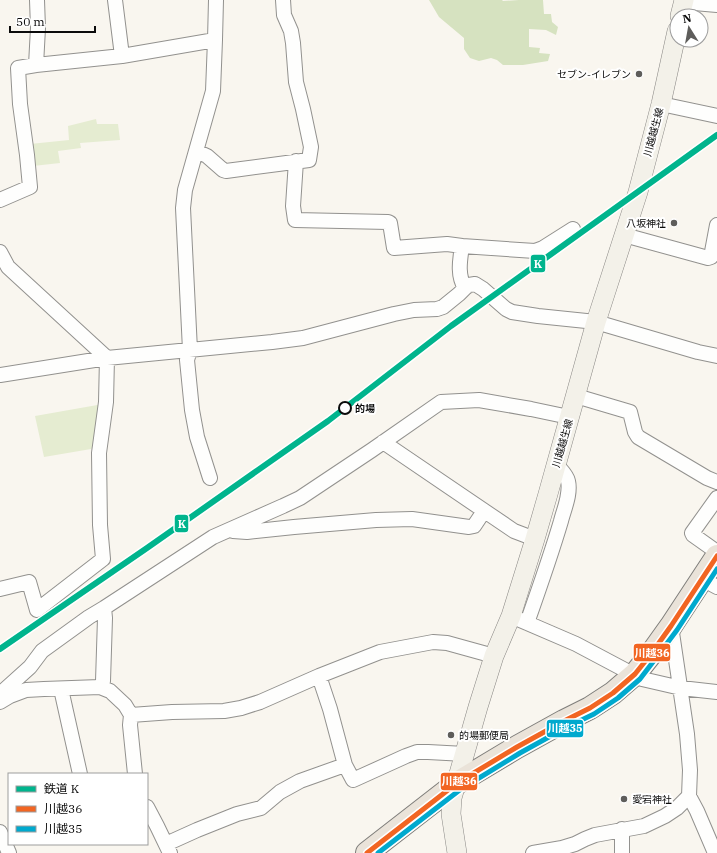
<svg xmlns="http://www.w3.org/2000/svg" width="717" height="853" font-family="'IBM Plex Serif','Noto Sans JP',serif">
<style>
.green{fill:#e5ecd1}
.forest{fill:#d6e2c0}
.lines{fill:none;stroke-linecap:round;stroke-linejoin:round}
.street-casing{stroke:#92918e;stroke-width:16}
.secondary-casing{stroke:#898784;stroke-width:20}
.primary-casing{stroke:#7f7e7b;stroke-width:24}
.street{stroke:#fefefd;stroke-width:14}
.secondary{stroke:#f3f1e9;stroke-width:19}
.primary{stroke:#eae3d9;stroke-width:22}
.bus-1-casing{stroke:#fff;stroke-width:8}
.bus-2-casing{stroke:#fff;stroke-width:8}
.bus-1{stroke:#f26522;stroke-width:5}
.bus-2{stroke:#00a9ce;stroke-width:5}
.rail-1-casing{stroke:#fff;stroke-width:9}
.rail-1{stroke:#00b48d;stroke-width:6}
.poi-dot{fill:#5e5d5b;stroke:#fff;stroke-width:1.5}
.stop-dot{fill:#fff;stroke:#0b0b0b;stroke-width:2}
.labels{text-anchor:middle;stroke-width:4;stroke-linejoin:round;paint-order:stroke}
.poi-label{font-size:10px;fill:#0b0b0b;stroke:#fff;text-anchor:end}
.street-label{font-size:10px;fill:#0b0b0b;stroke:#fff}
.stop-label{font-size:10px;font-weight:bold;fill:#0b0b0b;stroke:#fff;text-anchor:start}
.line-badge{stroke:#fff;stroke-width:1.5}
.badge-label{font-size:11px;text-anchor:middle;font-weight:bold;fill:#fff}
</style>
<rect width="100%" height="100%" fill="#f9f6ef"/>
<path class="green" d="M96,119L97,124H118L120,140L80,143L81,148L58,151L60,163L33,166L30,144L69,140L68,126Z
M103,404L96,444L91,449L44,457L35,416Z"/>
<path class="forest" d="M429,0H502L503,1L519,0H543L544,14H551L552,22L558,27L556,35L546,30L529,29V47L540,48L539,53L550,54L548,61L523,65H503L497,60L491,58L479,61L470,58L464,49V38L439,17Z"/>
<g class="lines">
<defs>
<path id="street" d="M115,0L122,56
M683,2L717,5
M36,65L38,28L37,0
M661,104L717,116
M196,151L207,156L223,170L226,171L309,160L311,147L303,109L296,82L293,43L291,31L284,15L283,0
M296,161L293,206L295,220L388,222L390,223L394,248L447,244L462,246
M0,200L30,187L27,155L20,104L18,68L36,65L122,56L215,40
M624,235L708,258L711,257L717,225
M0,252L8,267L107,358L106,402L99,453L100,525L103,559L37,610L29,582L0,589
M465,288C457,275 460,260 462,246L535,251L543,248L573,229
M0,375L107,358L272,342L303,338L394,314L414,310L437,309L443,307L459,294L465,288L469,285L475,284L483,289L506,309L512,312L538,316L596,322L698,352L717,356
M576,396L630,412L635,432L638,437L707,478L717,482
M383,442L514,531L535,539
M210,478L197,437L192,410L187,360L190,350L183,208L185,190L213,91L215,40L216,0
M717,498L692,533L693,535L717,552
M233,531L247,532L294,527L376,520L412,519L469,527L474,526L484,511
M702,579L717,587
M511,616L576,644L642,679L681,688L717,692
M527,623C539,589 551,555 561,521C564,509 571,494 568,481C567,475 560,469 556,464
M671,626L687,734L690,770L689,796L697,811L715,853
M319,676L330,709L345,765L353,780L406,756L417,752H428L465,754
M100,687L103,681L105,618L104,608
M61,689L80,774
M0,694L30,667L42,651L89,617L104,608L213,537L283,506L300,498L372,450L441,402L479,400L531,409L569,417
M0,702L10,696L26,690L44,689L100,687L110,691L125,705L131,715L172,712L224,711L241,708L260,702L319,676L380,652L433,642L447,643L494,656
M131,715L130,725L135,774
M147,807L157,826L170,853
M622,829V853
M0,832L9,853
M166,844L197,830L237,814L261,808L280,792L300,781L345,765
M533,853L562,848L575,844L585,839L595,835L644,826L665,816L677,808L689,796"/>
<path id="secondary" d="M680,16L684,0
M457,853L451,814L452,798L478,707L494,656L511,616L535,539L548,494L596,322L638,192L661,104L677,31"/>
<path id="primary" d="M367,853L457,783L517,747L564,721L590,708L613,693L635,674L651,654L671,626L717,556"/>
</defs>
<use href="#street" class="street-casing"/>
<use href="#secondary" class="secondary-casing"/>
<use href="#primary" class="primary-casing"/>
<use href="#street" class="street"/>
<use href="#secondary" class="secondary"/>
<use href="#primary" class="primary"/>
<defs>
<path id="bus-1" d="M367,853L457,783L517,747L564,721L590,708L613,693L635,674L651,654L671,626L717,556"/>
<path id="bus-2" d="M378,853L461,789L520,753L567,727L594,714L618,698L640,679L656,658L677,630L717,569"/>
</defs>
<use href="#bus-1" class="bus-1-casing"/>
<use href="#bus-2" class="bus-2-casing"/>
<use href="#bus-1" class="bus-1"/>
<use href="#bus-2" class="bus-2"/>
<defs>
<path id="rail-1" d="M0,649L147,548L328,421L451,326L717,135"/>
</defs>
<use href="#rail-1" class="rail-1-casing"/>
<use href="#rail-1" class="rail-1"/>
</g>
<g class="poi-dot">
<circle cx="639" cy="74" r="4"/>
<circle cx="674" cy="223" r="4"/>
<circle cx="451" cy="735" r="4"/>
<circle cx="624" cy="799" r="4"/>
</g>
<circle class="stop-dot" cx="345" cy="408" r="6"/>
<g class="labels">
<g class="poi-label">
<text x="631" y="78">セブン-イレブン</text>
<text x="666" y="227">八坂神社</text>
<text x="459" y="739" text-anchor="start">的場郵便局</text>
<text x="632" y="803" text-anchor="start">愛宕神社</text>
</g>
<g class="street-label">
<text transform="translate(653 132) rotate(-75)" y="4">川越越生線</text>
<text transform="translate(562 443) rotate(-74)" y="4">川越越生線</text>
</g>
<g class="stop-label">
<text x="355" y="412">的場</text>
</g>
</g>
<g class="line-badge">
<rect x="530" y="254" width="16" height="19" rx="4" fill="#00b48d"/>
<rect x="174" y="514" width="15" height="19" rx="4" fill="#00b48d"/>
<rect x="633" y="643" width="38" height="19" rx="4" fill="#f26522"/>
<rect x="546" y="719" width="38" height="19" rx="4" fill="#00a9ce"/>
<rect x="440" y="772" width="38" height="19" rx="4" fill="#f26522"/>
</g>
<g class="badge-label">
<text x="538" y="268">K</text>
<text x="182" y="528">K</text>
<text x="652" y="657">川越36</text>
<text x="565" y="732">川越35</text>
<text x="459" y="785">川越36</text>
</g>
<rect x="8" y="773" width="140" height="72" fill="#ffffff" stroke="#9d9d9d"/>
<rect x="16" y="786" width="20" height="6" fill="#00b48d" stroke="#9d9d9d"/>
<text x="44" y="793" font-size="12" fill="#0b0b0b">鉄道 K</text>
<rect x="16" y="806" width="20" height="6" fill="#f26522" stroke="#9d9d9d"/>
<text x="44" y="813" font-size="12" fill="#0b0b0b">川越36</text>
<rect x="16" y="826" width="20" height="6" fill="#00a9ce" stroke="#9d9d9d"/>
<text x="44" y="833" font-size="12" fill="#0b0b0b">川越35</text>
<g transform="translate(689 28) rotate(349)"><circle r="19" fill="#ffffff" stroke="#9d9d9d"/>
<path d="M0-3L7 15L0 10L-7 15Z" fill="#5e5d5b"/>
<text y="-6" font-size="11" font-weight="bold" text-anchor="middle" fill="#0b0b0b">N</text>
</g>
<path d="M10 26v6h85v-6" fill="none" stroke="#0b0b0b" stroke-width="2"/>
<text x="16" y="26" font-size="12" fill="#0b0b0b" stroke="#ffffff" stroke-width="3" paint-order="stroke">50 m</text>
</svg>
